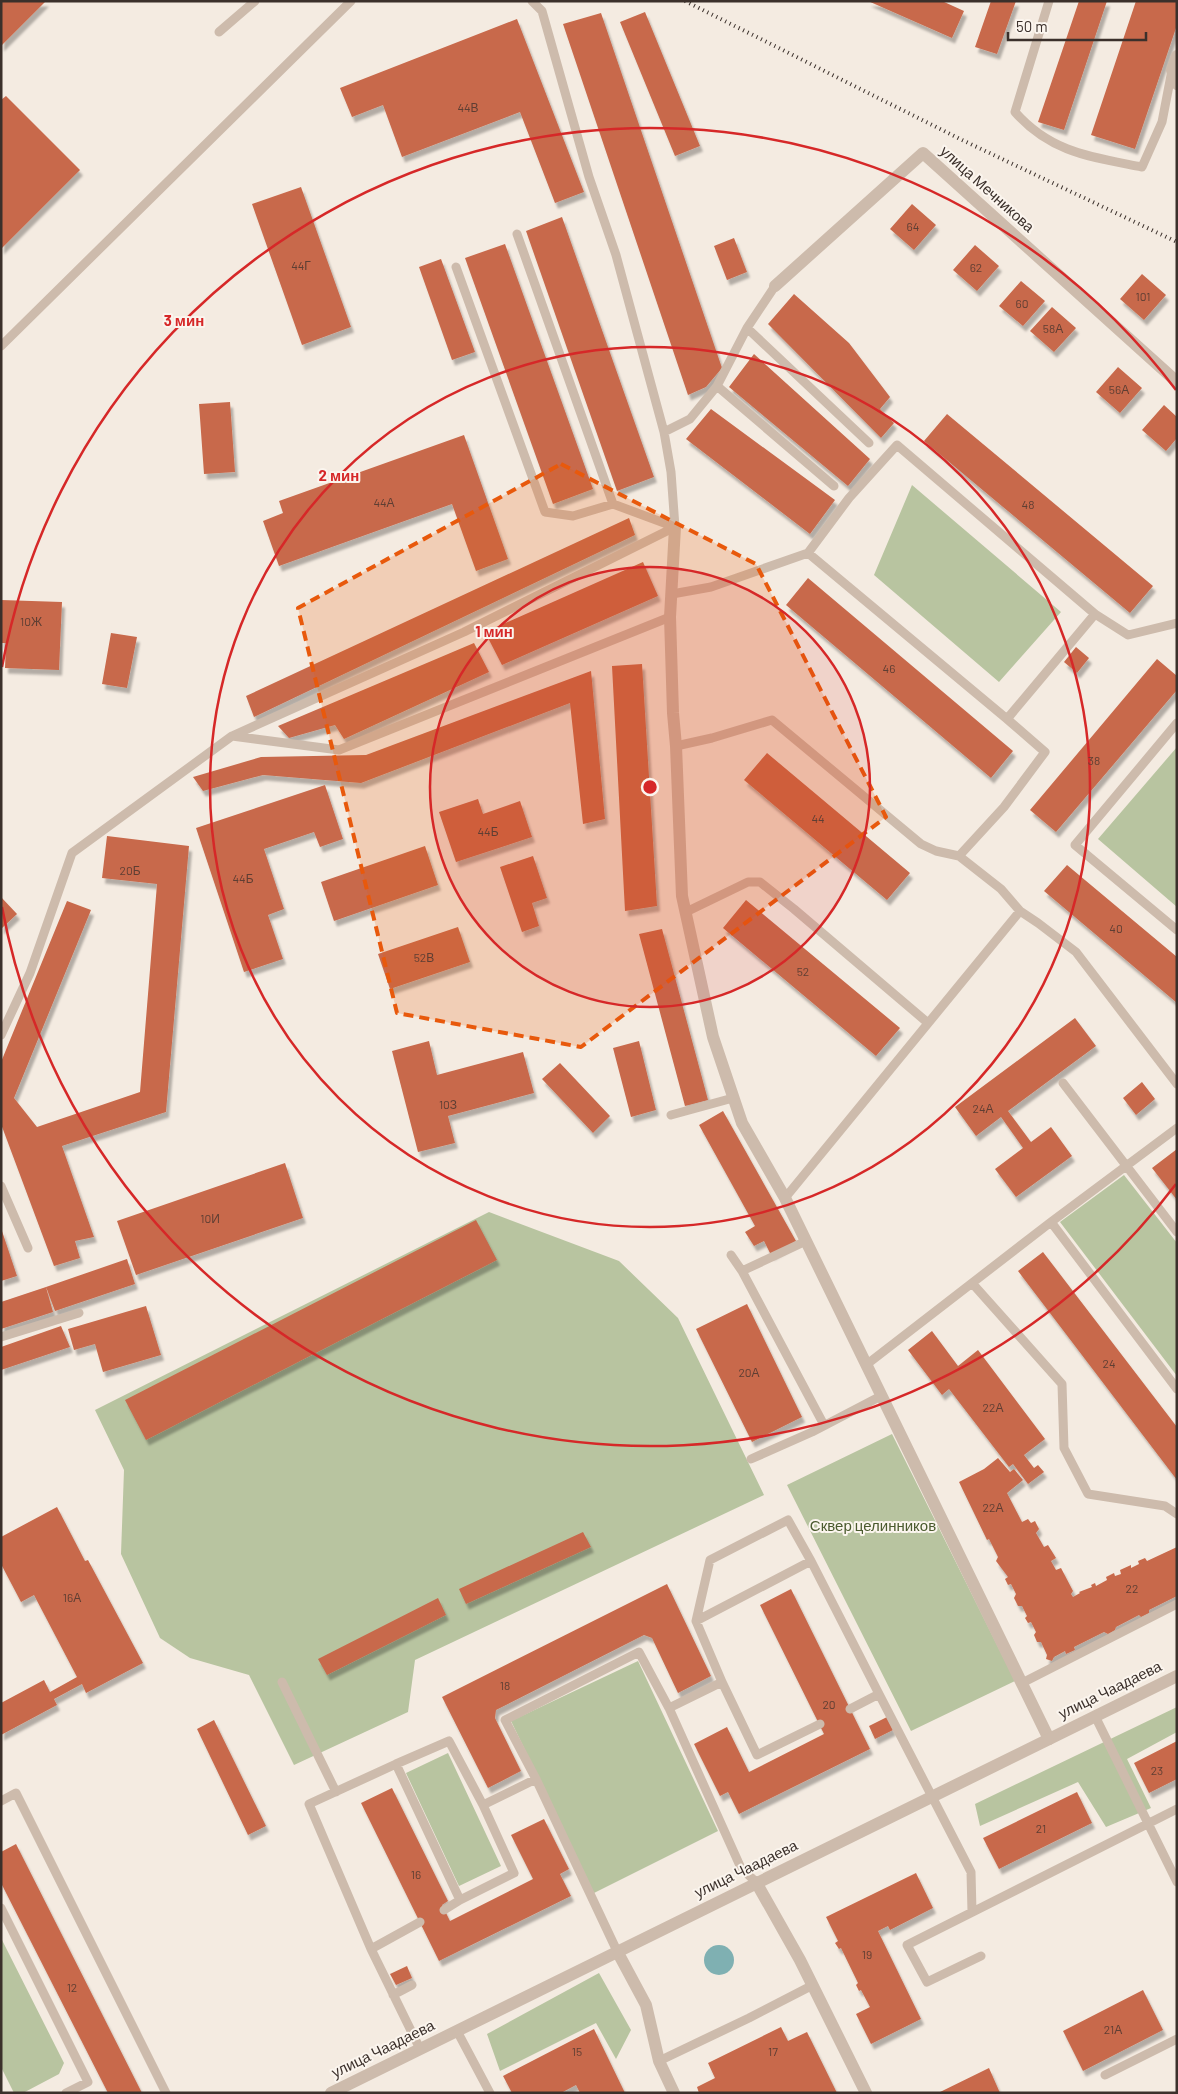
<svg xmlns="http://www.w3.org/2000/svg" width="1178" height="2094" font-family="Barlow,sans-serif">
<style>
.green{fill:#b8c4a0}
.water{fill:#7fb0b2}
.building{fill:#c8694b;filter:url(#shadow)}
.lines{fill:none;stroke-linecap:round;stroke-linejoin:round}
.service{stroke:#cdbbac;stroke-width:9}
.minor{stroke:#cdbbac;stroke-width:12}
.tertiary{stroke:#cdbbac;stroke-width:12}
.rail{stroke:#3b302b;stroke-width:4;stroke-dasharray:1 4;stroke-linecap:butt}
.marked{fill:#e8590c;fill-opacity:0.2;stroke:#e8590c;stroke-width:4;stroke-dasharray:10 6;stroke-linejoin:round}
.ring{fill:none;stroke:#d62828;stroke-width:2.5}
.labels{text-anchor:middle;stroke-width:4;stroke-linejoin:round;paint-order:stroke}
.number-label{font-size:12px;fill:#5e3e33}
.street-label{font-size:15px;fill:#3b302b;stroke:#fbf5ee}
.park-label{font-size:15px;fill:#4a5a2e;stroke:#fbf5ee}
.centre{fill:#d62828;stroke:#fbf5ee;stroke-width:2.5}
.ring-label{font-size:15px;text-anchor:middle;font-weight:bold;fill:#d62828;stroke:#fbf5ee;stroke-width:4;stroke-linejoin:round;paint-order:stroke}
</style>
<defs>
<filter id="shadow"><feDropShadow dx="3" dy="5.5" stdDeviation="1" flood-color="#0004"/></filter>
</defs>
<rect width="100%" height="100%" fill="#f4ebe1"/>
<path class="green" d="M912,485L1061,612L999,682L874,575Z
M1177,747V907L1098,839Z
M1124,1175L1177,1243V1376L1060,1222Z
M489,1212L619,1261L678,1318L764,1495L415,1660L408,1712L294,1765L249,1675L190,1658L160,1638L121,1554L124,1470L95,1410Z
M892,1434L1015,1681L911,1731L787,1485Z
M638,1661L718,1831L594,1893L511,1721Z
M1177,1707V1732L1127,1759L1151,1808L1106,1827L1078,1782L980,1826L975,1804Z
M448,1753L501,1866L459,1886L406,1773Z
M1,1938L64,2063L59,2074L23,2093H14L1,2067Z
M599,1973L631,2030L616,2059L596,2023L500,2071L487,2034Z"/>
<path class="water" d="M704 1960a15 15 0 1 1 30 0a15 15 0 1 1-30 0Z"/>
<path class="building" d="M1,1H46L1,46Z
M868,1H942L964,11L952,38Z
M991,1H1016L997,54L975,47Z
M1079,1H1107L1064,130L1038,122Z
M1136,1H1177V25L1135,149L1091,135Z
M645,12L700,146L675,156L620,22Z
M601,13L722,368L706,387L688,395L563,24Z
M517,19L584,192L555,203L520,112L402,157L383,105L352,117L340,88Z
M6,96L80,170L1,249V100Z
M301,187L351,327L302,345L252,204Z
M912,204L936,225L914,250L890,229Z
M562,217L654,477L617,491L526,231Z
M734,238L747,272L727,280L714,246Z
M505,244L593,489L553,504L465,258Z
M975,245L999,266L977,291L953,270Z
M441,259L475,352L452,360L419,267Z
M1142,274L1166,295L1144,320L1120,299Z
M1021,281L1045,301L1023,326L999,306Z
M794,294L849,343L890,397L880,409L894,423L881,438L768,324Z
M1052,307L1076,328L1054,352L1030,331Z
M754,354L870,459L848,486L729,387Z
M1118,367L1142,388L1120,413L1096,392Z
M230,402L235,472L204,474L199,404Z
M1164,405L1177,417V438L1166,451L1142,430Z
M711,409L835,500L810,534L686,439Z
M947,414L1153,586L1130,613L924,441Z
M464,435L508,559L476,571L452,504L279,566L263,521L283,513L279,501Z
M629,518L635,535L254,717L246,696Z
M643,562L658,596L502,665L485,632Z
M808,578L1013,751L991,778L786,605Z
M1,600L62,602L59,670L5,668L6,643H1Z
M111,633L137,637L127,688L102,684Z
M474,643L489,672L344,739L335,725L289,738L278,726Z
M1076,647L1089,658L1077,673L1064,662Z
M1157,659L1177,676V690L1056,832L1030,810Z
M642,664L657,906L625,911L612,666Z
M591,671L605,819L583,824L570,703L361,783L263,775L203,791L193,777L261,757L366,755Z
M767,753L910,873L887,900L744,780Z
M325,785L343,839L320,847L314,832L264,849L284,909L268,915L283,959L244,972L196,828Z
M478,799L483,814L520,801L532,837L456,862L439,812Z
M107,836L189,846L166,1112L62,1146L94,1237L75,1241L80,1258L54,1266L1,1124V1062L67,901L91,910L14,1098L37,1127L140,1092L157,884L102,878Z
M425,846L438,885L334,921L321,882Z
M533,856L547,898L532,903L539,926L522,932L500,867Z
M1067,865L1177,957V1003L1044,891Z
M1,897L17,914L1,929Z
M746,900L900,1028L876,1056L723,928Z
M458,927L470,962L390,989L378,954Z
M662,929L708,1100L685,1106L639,934Z
M1075,1018L1096,1046L1008,1111L1031,1142L1051,1127L1072,1156L1016,1197L995,1169L1023,1148L1001,1117L976,1136L955,1107Z
M429,1041L437,1075L523,1052L534,1093L448,1116L455,1143L418,1152L392,1051Z
M639,1041L656,1110L631,1117L613,1048Z
M560,1063L610,1116L593,1133L542,1079Z
M1142,1082L1155,1099L1136,1115L1123,1098Z
M723,1111L796,1241L771,1255L764,1241L754,1246L745,1232L755,1226L699,1125Z
M1177,1149V1200L1152,1168Z
M285,1163L303,1218L136,1275L117,1221Z
M476,1220L497,1260L146,1440L125,1400Z
M1,1228L17,1276L1,1281Z
M1043,1252L1177,1427V1480L1018,1271Z
M127,1259L135,1284L55,1311L46,1287Z
M46,1287L53,1312L1,1329V1302Z
M747,1304L802,1417L752,1442L696,1329Z
M146,1306L161,1355L103,1372L95,1344L74,1350L68,1329Z
M61,1326L70,1347L1,1370V1347Z
M932,1331L958,1366L978,1350L1045,1439L1024,1455L1034,1468L1038,1465L1044,1472L1028,1484L1013,1464L1009,1467L949,1389L942,1395L908,1350Z
M998,1458L1010,1472L1014,1469L1023,1480L1007,1493L1022,1522L1028,1519L1031,1523L1035,1521L1039,1529L1036,1533L1044,1547L1048,1545L1056,1558L1051,1561L1056,1570L1061,1568L1073,1591L1071,1594L1073,1597L1080,1593L1079,1592L1092,1587L1091,1585L1095,1583L1096,1586L1107,1580L1106,1577L1114,1573L1115,1576L1121,1574L1120,1570L1131,1565V1568L1139,1564L1138,1561L1145,1558L1147,1561L1177,1547V1596L1149,1610V1613L1141,1617L1139,1615L1116,1627L1115,1630L1108,1634L1104,1632L1074,1647L1075,1650L1066,1654L1065,1651L1054,1657L1052,1661L1046,1659L1047,1655L1041,1642H1037L1034,1635L1036,1632L1031,1622L1028,1623L1025,1618L1027,1616L1022,1606H1018L1014,1598L1016,1594L1011,1584L1008,1585L1005,1579L1008,1577L996,1561L998,1557L989,1539L987,1540L959,1482L984,1469Z
M57,1507L85,1561L88,1560L143,1663L86,1693L82,1684L54,1699L57,1705L1,1735V1703L44,1680L50,1692L77,1677L34,1595L21,1602L1,1564V1537Z
M583,1532L591,1547L466,1604L459,1589Z
M667,1584L711,1676L678,1693L652,1638L644,1635L496,1710L495,1718L521,1771L488,1788L442,1697Z
M791,1589L870,1749L739,1814L728,1792L720,1796L694,1744L727,1727L749,1772L824,1734L760,1605Z
M438,1598L446,1615L327,1675L318,1659Z
M887,1717L893,1730L875,1739L869,1726Z
M214,1720L266,1826L248,1835L197,1729Z
M1177,1741V1779L1149,1793L1134,1763Z
M392,1788L448,1901L442,1905L450,1921L533,1879L511,1835L544,1819L569,1869L560,1874L571,1896L439,1961L361,1803Z
M1077,1792L1092,1823L999,1869L983,1838Z
M16,1844L142,2093H108L1,1883V1852Z
M916,1873L933,1908L890,1930L888,1926L878,1931L921,2019L871,2044L856,2014L870,2007L861,1990L859,1991L856,1985L858,1983L841,1948L839,1949L835,1943L838,1941L826,1917Z
M407,1966L412,1978L396,1985L390,1974Z
M1143,1990L1163,2030L1083,2071L1063,2031Z
M781,2027L788,2041L807,2032L837,2093H699L697,2087L715,2078L708,2063Z
M594,2029L625,2093H580L576,2085L561,2093H512L503,2076Z
M989,2068L1000,2093H938Z"/>
<g class="lines">
<path class="service" d="M532,1L542,11L589,177L616,255L664,432L671,472L675,527
M1049,1L1015,112C1051,153 1092,157 1142,167L1162,122L1172,70
M219,32L255,1
M517,234L613,504L675,527
M456,267L545,512L573,516L613,504
M747,328L869,443
M1,346L351,1
M717,386L747,328L775,286
M664,432L690,419L717,386L834,486
M808,553L849,498L897,445L1095,614
M672,594L711,587L808,553L1007,719L1095,614L1128,635L1177,623
M1177,723L1075,845L1177,930
M232,736L464,632L675,527
M676,746L712,738L772,720L921,844L936,851L959,856L1001,889L1020,911L1038,923L1076,952L1177,1084
M959,856L1004,807L1045,752L1007,719
M686,912L748,882H760L794,909L928,1023
M1,1035L30,973L72,853L232,736L339,750L670,617
M1063,1083L1177,1232
M671,1115L733,1098
M1,1186L28,1248
M785,1198L1020,911
M1051,1222L1177,1389
M731,1255L742,1271L806,1241
M742,1271L824,1425
M972,1283L1062,1384L1064,1448L1088,1494L1165,1506L1177,1514
M1,1337L79,1313
M866,1365L1051,1222L1177,1128
M751,1459L812,1432L881,1396
M696,1621L811,1561
M282,1682L336,1792
M722,1682L696,1621L710,1560L788,1520L811,1561L879,1694
M1022,1683L1177,1604
M669,1708L722,1682L757,1755L820,1724
M850,1709L879,1694L971,1872L972,1912
M1095,1716L1177,1882
M396,1764L449,1741L483,1805
M1,1801L16,1793L166,2093
M1,1908L88,2082L66,2093
M444,1910L460,1900
M371,1949L420,1922
M617,1951L536,1779L505,1720L639,1652L669,1708L741,1868L756,1882
M981,1956L927,1982L907,1945L1177,1809
M393,1995L412,1985
M457,2031L490,2093
M420,2049L371,1949L309,1804L396,1764L460,1900L514,1873L483,1805L536,1779
M659,2061L749,2018L813,1985
M1105,2075L1177,2039"/>
<path class="minor" d="M1177,56L1172,70L1177,84
M775,286L923,153L1177,382
M675,527L670,617L673,713L676,746L682,896L713,1037L742,1123L785,1198L1049,1739
M756,1882L800,1960L866,2093
M617,1951L646,2005L659,2061L674,2093"/>
<path class="tertiary" d="M331,2093L1177,1676"/>
<path class="rail" d="M685,1L960,139L1177,242"/>
</g>
<path class="marked" d="M561,464L756,564L886,817L581,1047L397,1013L298,608Z"/>
<circle cx="650" cy="787" r="220" fill="#d62828" fill-opacity=".12"/>
<g class="ring">
<circle cx="650" cy="787" r="220"/>
<circle cx="650" cy="787" r="440"/>
<path d="M1176 1184A659 659 0 0 1 2 907M2 667A659 659 0 0 1 1176 390"/>
</g>
<g class="labels">
<g class="number-label">
<text x="468" y="112">44В</text>
<text x="913" y="231">64</text>
<text x="301" y="270">44Г</text>
<text x="976" y="272">62</text>
<text x="1143" y="301">101</text>
<text x="1022" y="308">60</text>
<text x="1053" y="333">58А</text>
<text x="1119" y="394">56А</text>
<text x="384" y="507">44А</text>
<text x="1028" y="509">48</text>
<text x="31" y="626">10Ж</text>
<text x="889" y="673">46</text>
<text x="1094" y="765">38</text>
<text x="818" y="823">44</text>
<text x="488" y="836">44Б</text>
<text x="130" y="875">20Б</text>
<text x="243" y="883">44Б</text>
<text x="1116" y="933">40</text>
<text x="424" y="962">52В</text>
<text x="803" y="976">52</text>
<text x="448" y="1109">10З</text>
<text x="983" y="1113">24А</text>
<text x="210" y="1223">10И</text>
<text x="1109" y="1368">24</text>
<text x="749" y="1377">20А</text>
<text x="993" y="1412">22А</text>
<text x="993" y="1512">22А</text>
<text x="1132" y="1593">22</text>
<text x="72" y="1602">16А</text>
<text x="505" y="1690">18</text>
<text x="829" y="1709">20</text>
<text x="1157" y="1775">23</text>
<text x="1041" y="1833">21</text>
<text x="416" y="1879">16</text>
<text x="867" y="1959">19</text>
<text x="72" y="1992">12</text>
<text x="1113" y="2034">21А</text>
<text x="577" y="2056">15</text>
<text x="773" y="2056">17</text>
</g>
<g class="street-label">
<text transform="translate(987 189) rotate(42)" y="5">улица Мечникова</text>
<text transform="translate(1110 1690) rotate(-26)" y="5">улица Чаадаева</text>
<text transform="translate(746 1869) rotate(-26)" y="5">улица Чаадаева</text>
<text transform="translate(383 2049) rotate(-26)" y="5">улица Чаадаева</text>
</g>
<g class="park-label">
<text x="873" y="1531">Сквер целинников</text>
</g>
</g>
<circle cx="650" cy="787" r="8" class="centre"/>
<g class="ring-label">
<text x="184" y="326">3 мин</text>
<text x="339" y="481">2 мин</text>
<text x="494" y="637">1 мин</text>
</g>
<rect width="1178" height="2094" fill="none" stroke="#3b302b" stroke-width="5"/>
<path d="M1008 32v8h138v-8" fill="none" stroke="#3b302b" stroke-width="2.5"/>
<text x="1016" y="32" font-size="15" fill="#3b302b" stroke="#fbf5ee" stroke-width="4" paint-order="stroke">50 m</text>
</svg>
